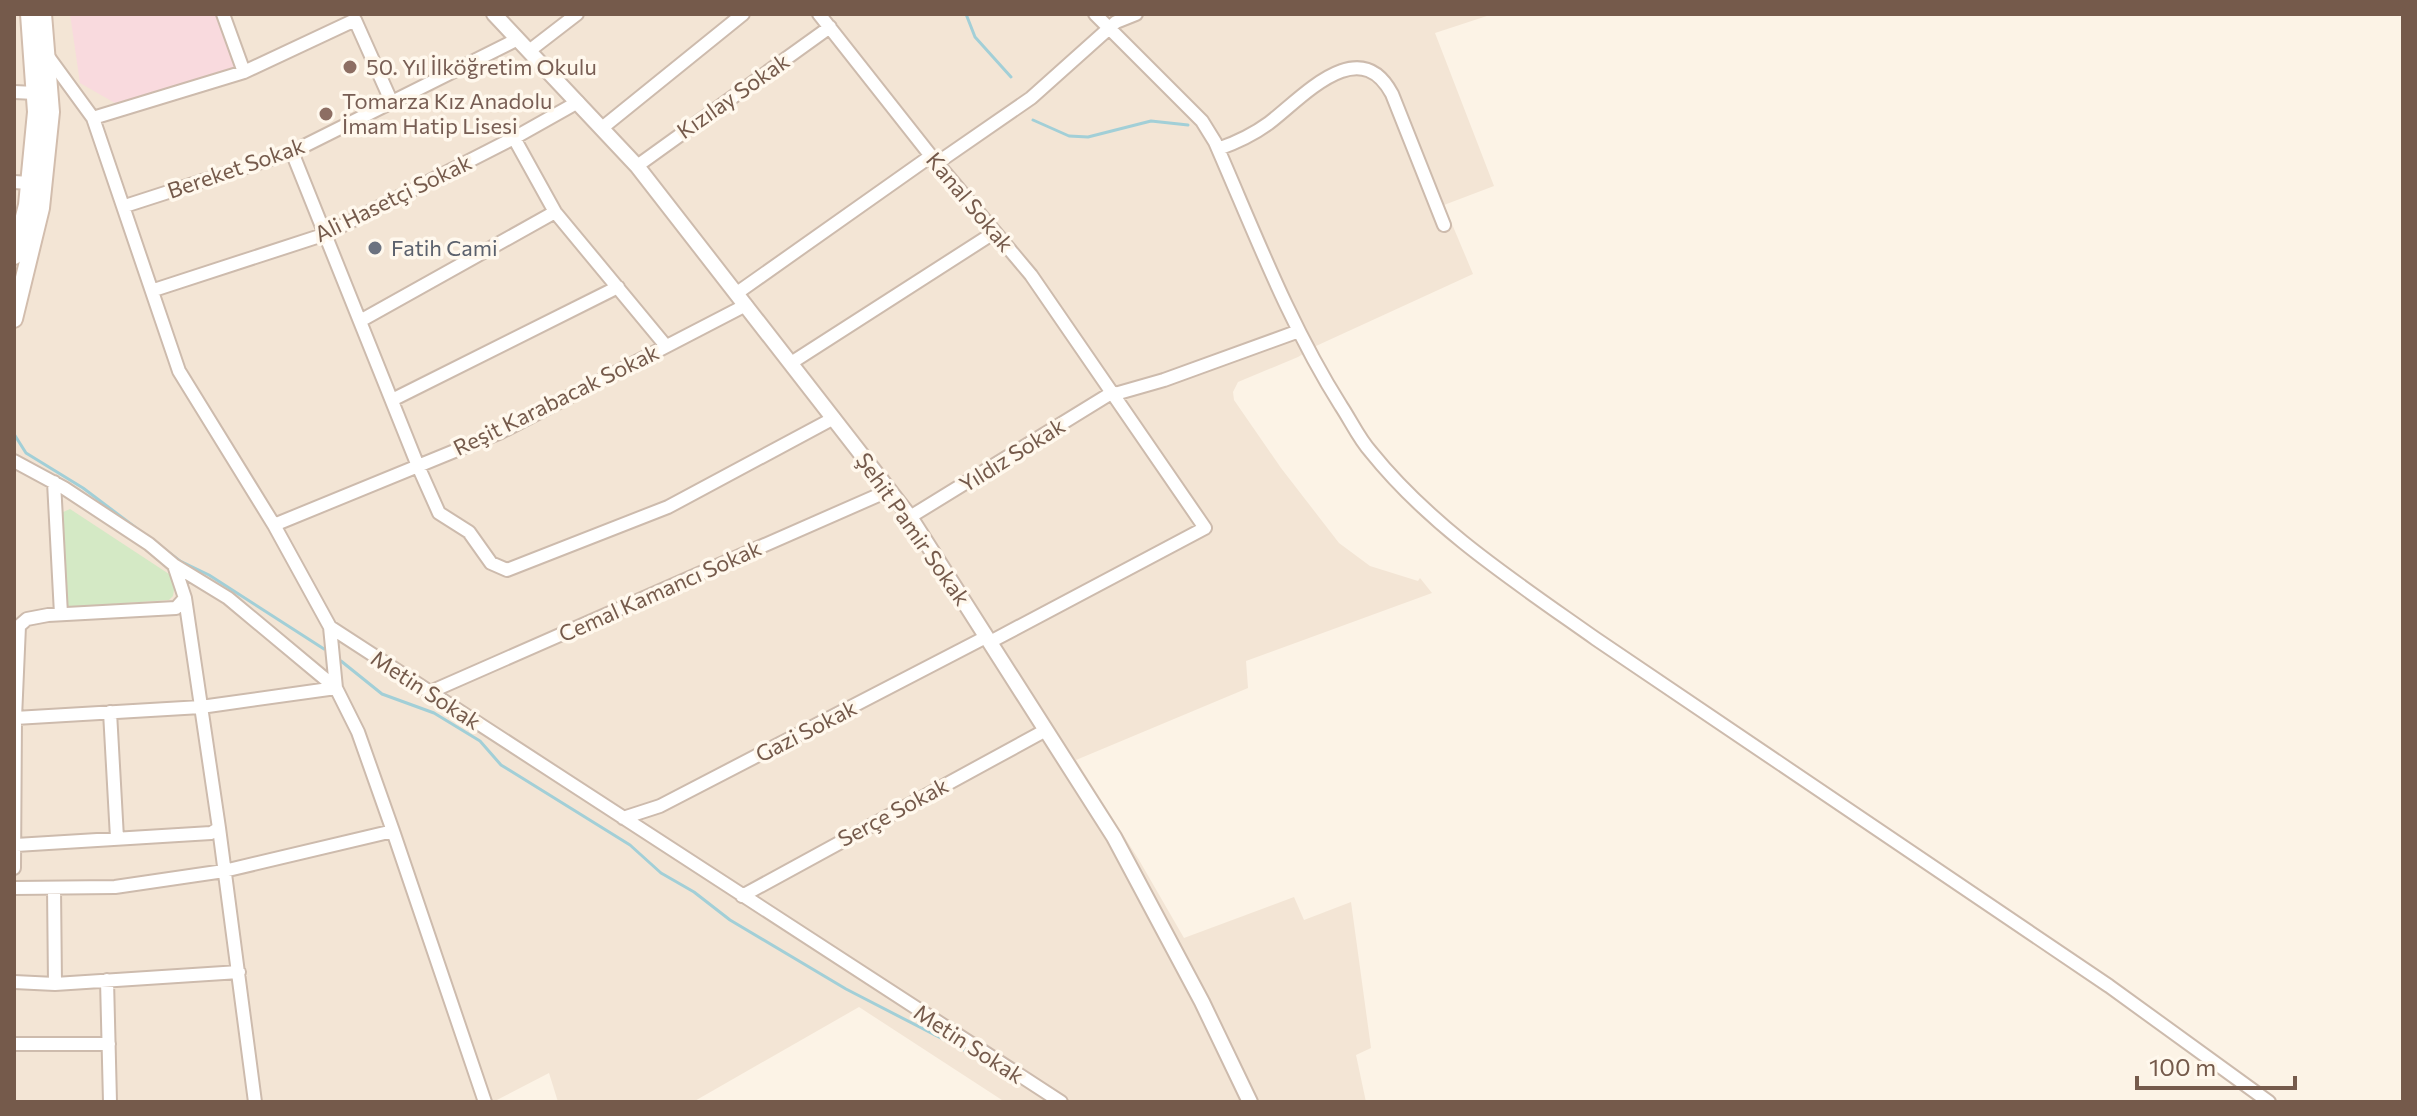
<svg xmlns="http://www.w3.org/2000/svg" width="2417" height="1116" font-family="Commissioner,sans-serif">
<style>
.residential{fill:#f3e5d5}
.medical{fill:#f9dade}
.green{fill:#d4e9c5}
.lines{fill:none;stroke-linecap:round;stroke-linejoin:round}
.stream{stroke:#a2cfd7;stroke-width:3}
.minor-casing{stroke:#cdbbad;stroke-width:16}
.tertiary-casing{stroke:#cdbbad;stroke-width:18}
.secondary-casing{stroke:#d2bdad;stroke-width:20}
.minor{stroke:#fff;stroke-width:12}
.tertiary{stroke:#fff;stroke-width:14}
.secondary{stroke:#fff;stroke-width:16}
.education-dot{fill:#8d6e63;stroke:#fff8ed;stroke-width:3}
.worship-dot{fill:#6b7280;stroke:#fff8ed;stroke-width:3}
.labels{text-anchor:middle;stroke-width:7;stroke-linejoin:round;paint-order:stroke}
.education-label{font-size:22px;fill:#785e54;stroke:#fff8ed;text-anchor:start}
.street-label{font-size:22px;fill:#755a4b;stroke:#fff8ed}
.worship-label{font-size:22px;fill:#5b616d;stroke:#fff8ed;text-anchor:start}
</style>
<rect width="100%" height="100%" fill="#fcf3e6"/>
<path class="residential" d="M14,14H1493L1435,33L1494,186L1444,205L1473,274L1316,346L1298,357L1238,382L1233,392L1234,400L1281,468L1339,543L1370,566L1418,581L1420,578L1432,593L1246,661L1248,688L1076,760L1139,860L1184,938L1294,897L1304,920L1351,902L1371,1048L1356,1055L1366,1102H1005L859,1007L693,1102H558L549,1073L493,1102H14Z"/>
<path class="medical" d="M70,14H216L236,69L115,103L80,83Z"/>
<path class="green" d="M70,509L172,576L175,583L173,596L169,600L69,607L67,603L61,513Z"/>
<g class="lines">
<path class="stream" d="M966,14L975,37L1011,77
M1033,120L1069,136L1088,137L1151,121L1188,125
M14,434L26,453L83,488L180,561L209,575L324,649
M341,661L382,694L434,713L480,741L501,765L630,845L661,873L694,892L730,920L846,989L999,1068"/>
<defs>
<path id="minor" d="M223,14L244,72
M819,14L931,156L1031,275L1205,528L990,642
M1095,14L1202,121L1215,142C1254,231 1289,324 1341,406C1351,421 1359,439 1371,452C1432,528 1517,583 1596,639L2109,986L2269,1102
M529,51L577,14
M47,55L93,118L179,371L274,525L330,627L1061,1102
M14,92L35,93
M93,118L244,72L355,20L392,103
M602,128L743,14
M514,138L555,212L666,346
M1218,149C1235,143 1254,134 1269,123C1302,98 1359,32 1392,94L1444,225
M292,152L418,466L439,513L469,532L491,563L507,570L668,507L834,418
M937,163L1031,98L1116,22L1136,14
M637,166L830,27
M14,182L29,183
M125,206L292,152L518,39
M154,290L326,234L514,138L578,102
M737,293L931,156
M360,321L555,212
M791,363L995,232
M1115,394L1164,380L1299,331
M392,400L618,287
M14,461L64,488L149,544L174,565L228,598L336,688L358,732L393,831L485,1102
M54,482L61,614
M910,517L1113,392
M274,525L501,432L746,305
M174,565L185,598L219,828L255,1102
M430,692L890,490
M110,712L117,838
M15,718L201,707L336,688L330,627
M623,818L660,806L986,637
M16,845L211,833L219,828
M14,868L15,718L19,626L27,619L48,615L176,608L185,598
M14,888L115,887L224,871L393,831
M54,888L55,984
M742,896L1046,730
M107,980L110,1102
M14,982L55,984L239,972
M14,1044H109"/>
<path id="tertiary" d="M494,14L637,166L910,517L1114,837L1202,1002L1250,1102"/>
<path id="secondary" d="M14,256L27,205L36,112L29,14
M14,319L41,208L51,112L43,14"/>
</defs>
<use href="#minor" class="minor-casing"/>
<use href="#tertiary" class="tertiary-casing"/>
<use href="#secondary" class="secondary-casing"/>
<use href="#minor" class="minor"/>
<use href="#tertiary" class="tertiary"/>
<use href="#secondary" class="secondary"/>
</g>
<g class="education-dot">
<circle cx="350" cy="67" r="8"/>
<circle cx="326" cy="114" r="8"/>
</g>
<circle class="worship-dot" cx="375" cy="248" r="8"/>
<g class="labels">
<g class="education-label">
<text x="366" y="75">50. Yıl İlköğretim Okulu</text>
<text x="342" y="109">Tomarza Kız Anadolu<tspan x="342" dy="25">İmam Hatip Lisesi</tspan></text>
</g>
<g class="street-label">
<text transform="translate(733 96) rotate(-35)" y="8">Kızılay Sokak</text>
<text transform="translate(236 168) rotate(-19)" y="8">Bereket Sokak</text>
<text transform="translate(393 198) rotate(-26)" y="8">Ali Hasetçi Sokak</text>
<text transform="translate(970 202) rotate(50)" y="8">Kanal Sokak</text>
<text transform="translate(556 400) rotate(-26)" y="8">Reşit Karabacak Sokak</text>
<text transform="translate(1012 455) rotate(-32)" y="8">Yıldız Sokak</text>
<text transform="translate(913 529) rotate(55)" y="8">Şehit Pamir Sokak</text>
<text transform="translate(660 591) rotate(-24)" y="8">Cemal Kamancı Sokak</text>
<text transform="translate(426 690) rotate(33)" y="8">Metin Sokak</text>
<text transform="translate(806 731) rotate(-27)" y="8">Gazi Sokak</text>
<text transform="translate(893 812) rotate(-28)" y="8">Serçe Sokak</text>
<text transform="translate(969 1044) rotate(33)" y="8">Metin Sokak</text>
</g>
<g class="worship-label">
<text x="391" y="256">Fatih Cami</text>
</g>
</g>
<rect width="2417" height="1116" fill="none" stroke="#755a4b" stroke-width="32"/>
<path d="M2137 1076v12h158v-12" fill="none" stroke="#755a4b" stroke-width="4"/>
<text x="2149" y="1076" font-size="24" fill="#755a4b" stroke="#fff8ed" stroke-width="6" paint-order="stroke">100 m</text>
</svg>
